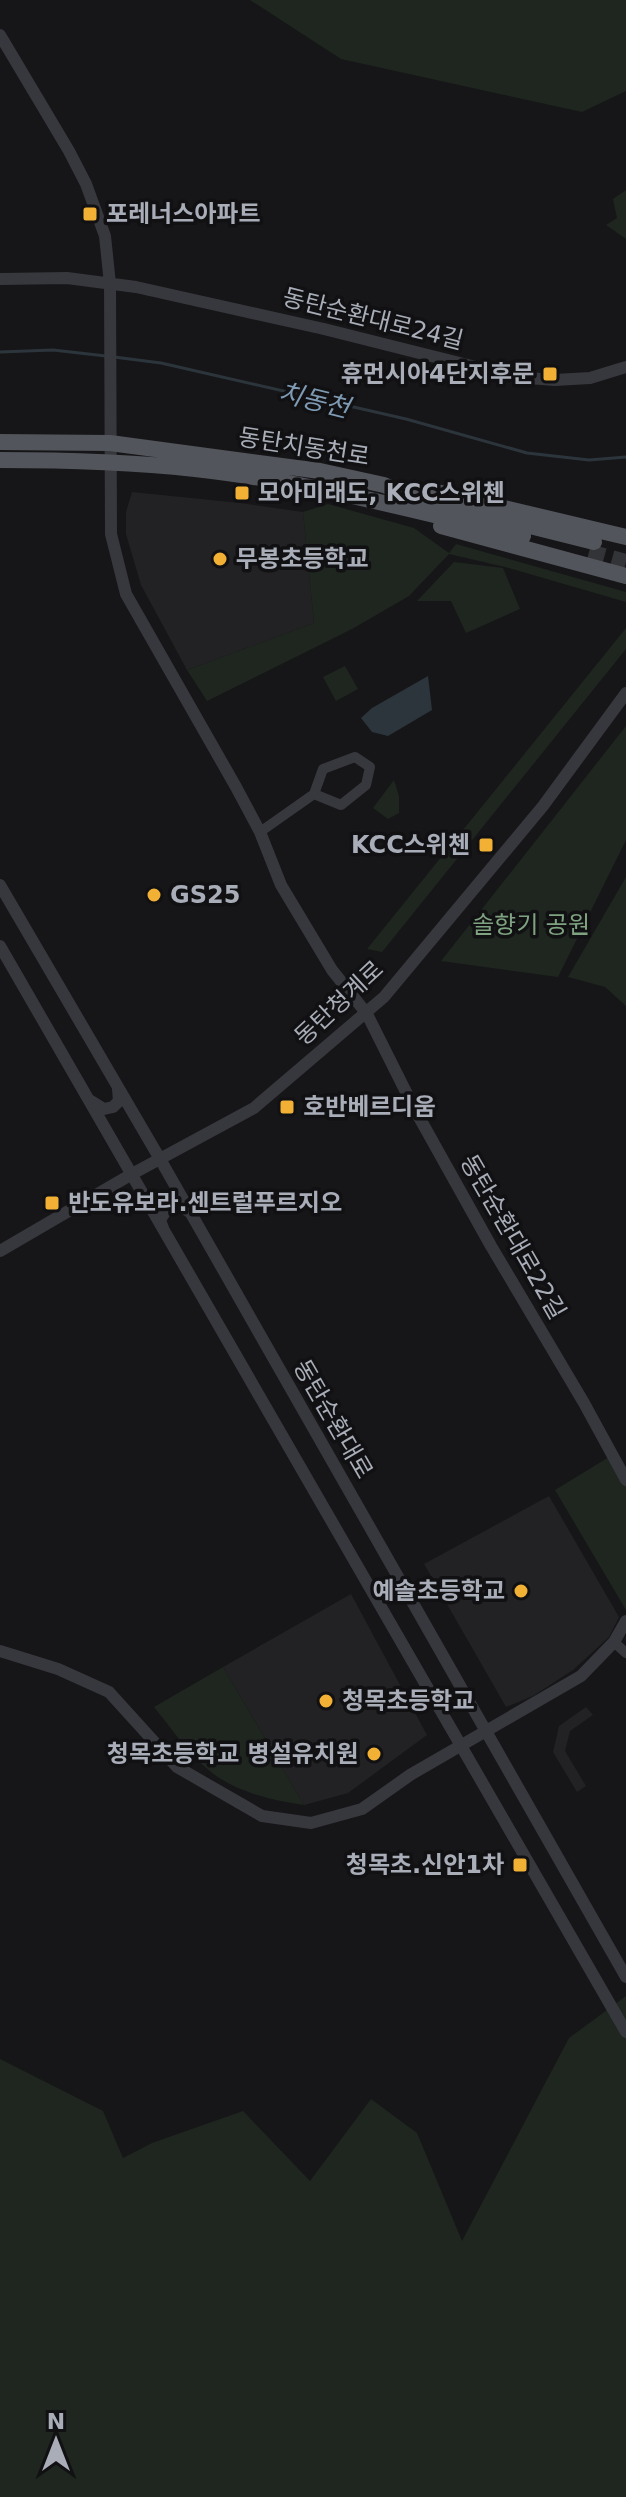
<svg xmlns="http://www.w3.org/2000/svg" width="626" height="2497" font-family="'DejaVu Sans','Noto Sans KR',sans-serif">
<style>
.built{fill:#222225}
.green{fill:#1e261f}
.water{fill:#2c353c}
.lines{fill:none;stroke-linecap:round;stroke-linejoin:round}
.stream{stroke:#2c353c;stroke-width:3}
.primary-tunnel{stroke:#333438;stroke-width:16;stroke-dasharray:16 8;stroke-linecap:butt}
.minor{stroke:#37383d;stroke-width:10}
.tertiary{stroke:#37383d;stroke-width:12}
.primary{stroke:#53555c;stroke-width:16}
.poi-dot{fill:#f2b134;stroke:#111113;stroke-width:3}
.labels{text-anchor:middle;stroke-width:7;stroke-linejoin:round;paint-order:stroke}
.poi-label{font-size:24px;font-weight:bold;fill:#a8adb8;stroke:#111113;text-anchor:start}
.street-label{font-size:24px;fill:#a8adb8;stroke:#111113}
.park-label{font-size:24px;fill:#7fa381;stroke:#111113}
.water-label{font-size:26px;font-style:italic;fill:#7f9bb3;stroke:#111113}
</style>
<rect width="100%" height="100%" fill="#161618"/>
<path class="built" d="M132,492L240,503L303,512L314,623L187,670L141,585L126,534V512Z
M549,1496L619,1617L609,1637L573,1670L533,1696L506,1707L424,1564Z
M351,1594L427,1735L348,1793L304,1805L223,1667Z
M586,1707L593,1715L570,1731L565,1751L586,1786L577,1792L553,1752L559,1726Z"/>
<path class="green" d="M250,0H626V91L582,112L341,59Z
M626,190V239L606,225L617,218L613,199Z
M328,504L414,528L449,553L456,544L626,592V602L505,567L449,554L409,596L352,629L207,701L187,670L314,623L303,512Z
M454,562L503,568L520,609L466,633L451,601H417Z
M626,628V649L382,952L367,949Z
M345,666L358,689L336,701L323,677Z
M626,726V840L558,977L441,961Z
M394,780L399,796V813L388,819L373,808Z
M626,877V1006L605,987L568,977Z
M609,1457L626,1487V1610L555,1490Z
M223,1667L304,1805C273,1801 236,1792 211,1772C189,1755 172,1729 154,1707Z
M626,1996V2497H0V2059L103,2111L123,2158L152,2143L243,2111L310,2181L371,2099L417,2133L462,2241L569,2038Z"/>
<path class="water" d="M428,676L432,710L388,736L372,732L361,718L372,708Z"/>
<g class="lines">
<path class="stream" d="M0,352L53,350L106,356
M114,357L161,363L406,419L527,453L589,460L626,457"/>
<path class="primary-tunnel" d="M589,552L626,562"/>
<path class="minor" d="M260,832L314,794L341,805L366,785L370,767L355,757L323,769L314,794
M614,1642L626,1653"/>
<path class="tertiary" d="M0,35L69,151L86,184L105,236L110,284L111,534L126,594L236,787L260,832L281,885L332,970L367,1014L414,1108L491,1246L584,1403L626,1480
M0,279L67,278L136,287L324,329L515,377L555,380L590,378L626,367
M0,885L160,1159L626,1977
M0,946L626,2032
M91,1101L104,1109L113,1107L119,1101L118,1089
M163,1228L160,1220L168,1207H182L191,1213
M0,1251L132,1174L254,1108L384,997L543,806L626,693
M0,1651L58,1669L109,1692L177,1767L262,1816L311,1823L362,1809L410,1775L581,1676L614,1642L626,1621"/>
<path class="primary" d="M0,442L110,443L320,471L384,485L407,495L594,542
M0,460C65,460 130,462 195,469C306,481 414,511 523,536
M437,492L626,537
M441,526L626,576"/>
</g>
<g class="poi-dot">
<rect x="82" y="206" width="16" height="16" rx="4"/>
<rect x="542" y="366" width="16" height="16" rx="4"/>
<rect x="234" y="485" width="16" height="16" rx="4"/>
<circle cx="220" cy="559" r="8"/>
<rect x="478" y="837" width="16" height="16" rx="4"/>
<circle cx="154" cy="895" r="8"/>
<rect x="279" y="1099" width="16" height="16" rx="4"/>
<rect x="44" y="1195" width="16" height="16" rx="4"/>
<circle cx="521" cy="1591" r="8"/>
<circle cx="326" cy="1701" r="8"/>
<circle cx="374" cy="1754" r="8"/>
<rect x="512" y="1857" width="16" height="16" rx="4"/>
</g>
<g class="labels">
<g class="poi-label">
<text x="106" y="222">포레너스아파트</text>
<text x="534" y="382" text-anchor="end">휴먼시아4단지후문</text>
<text x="258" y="501">모아미래도, KCC스위첸</text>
<text x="236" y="567">무봉초등학교</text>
<text x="470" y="853" text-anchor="end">KCC스위첸</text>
<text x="170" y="903">GS25</text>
<text x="303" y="1115">호반베르디움</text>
<text x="68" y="1211">반도유보라.센트럴푸르지오</text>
<text x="505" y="1599" text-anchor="end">예솔초등학교</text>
<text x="342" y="1709">청목초등학교</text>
<text x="358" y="1762" text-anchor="end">청목초등학교 병설유치원</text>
<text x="504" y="1873" text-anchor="end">청목초.신안1차</text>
</g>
<g class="street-label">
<text transform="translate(373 319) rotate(14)" y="8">동탄순환대로24길</text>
<text transform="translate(304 447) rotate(9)" y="8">동탄치동천로</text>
<text transform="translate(339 1003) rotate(-43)" y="8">동탄청계로</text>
<text transform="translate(513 1237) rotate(60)" y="8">동탄순환대로22길</text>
<text transform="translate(333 1419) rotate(60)" y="8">동탄순환대로</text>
</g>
<g class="park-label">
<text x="531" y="933">솔향기 공원</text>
</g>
<g class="water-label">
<text transform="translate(314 400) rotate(14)" y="9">치동천</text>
</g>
</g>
<g transform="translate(56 2441)" stroke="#111113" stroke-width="6" paint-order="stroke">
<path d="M0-6L14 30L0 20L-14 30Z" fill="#a8adb8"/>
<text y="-12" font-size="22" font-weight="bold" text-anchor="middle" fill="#a8adb8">N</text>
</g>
</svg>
